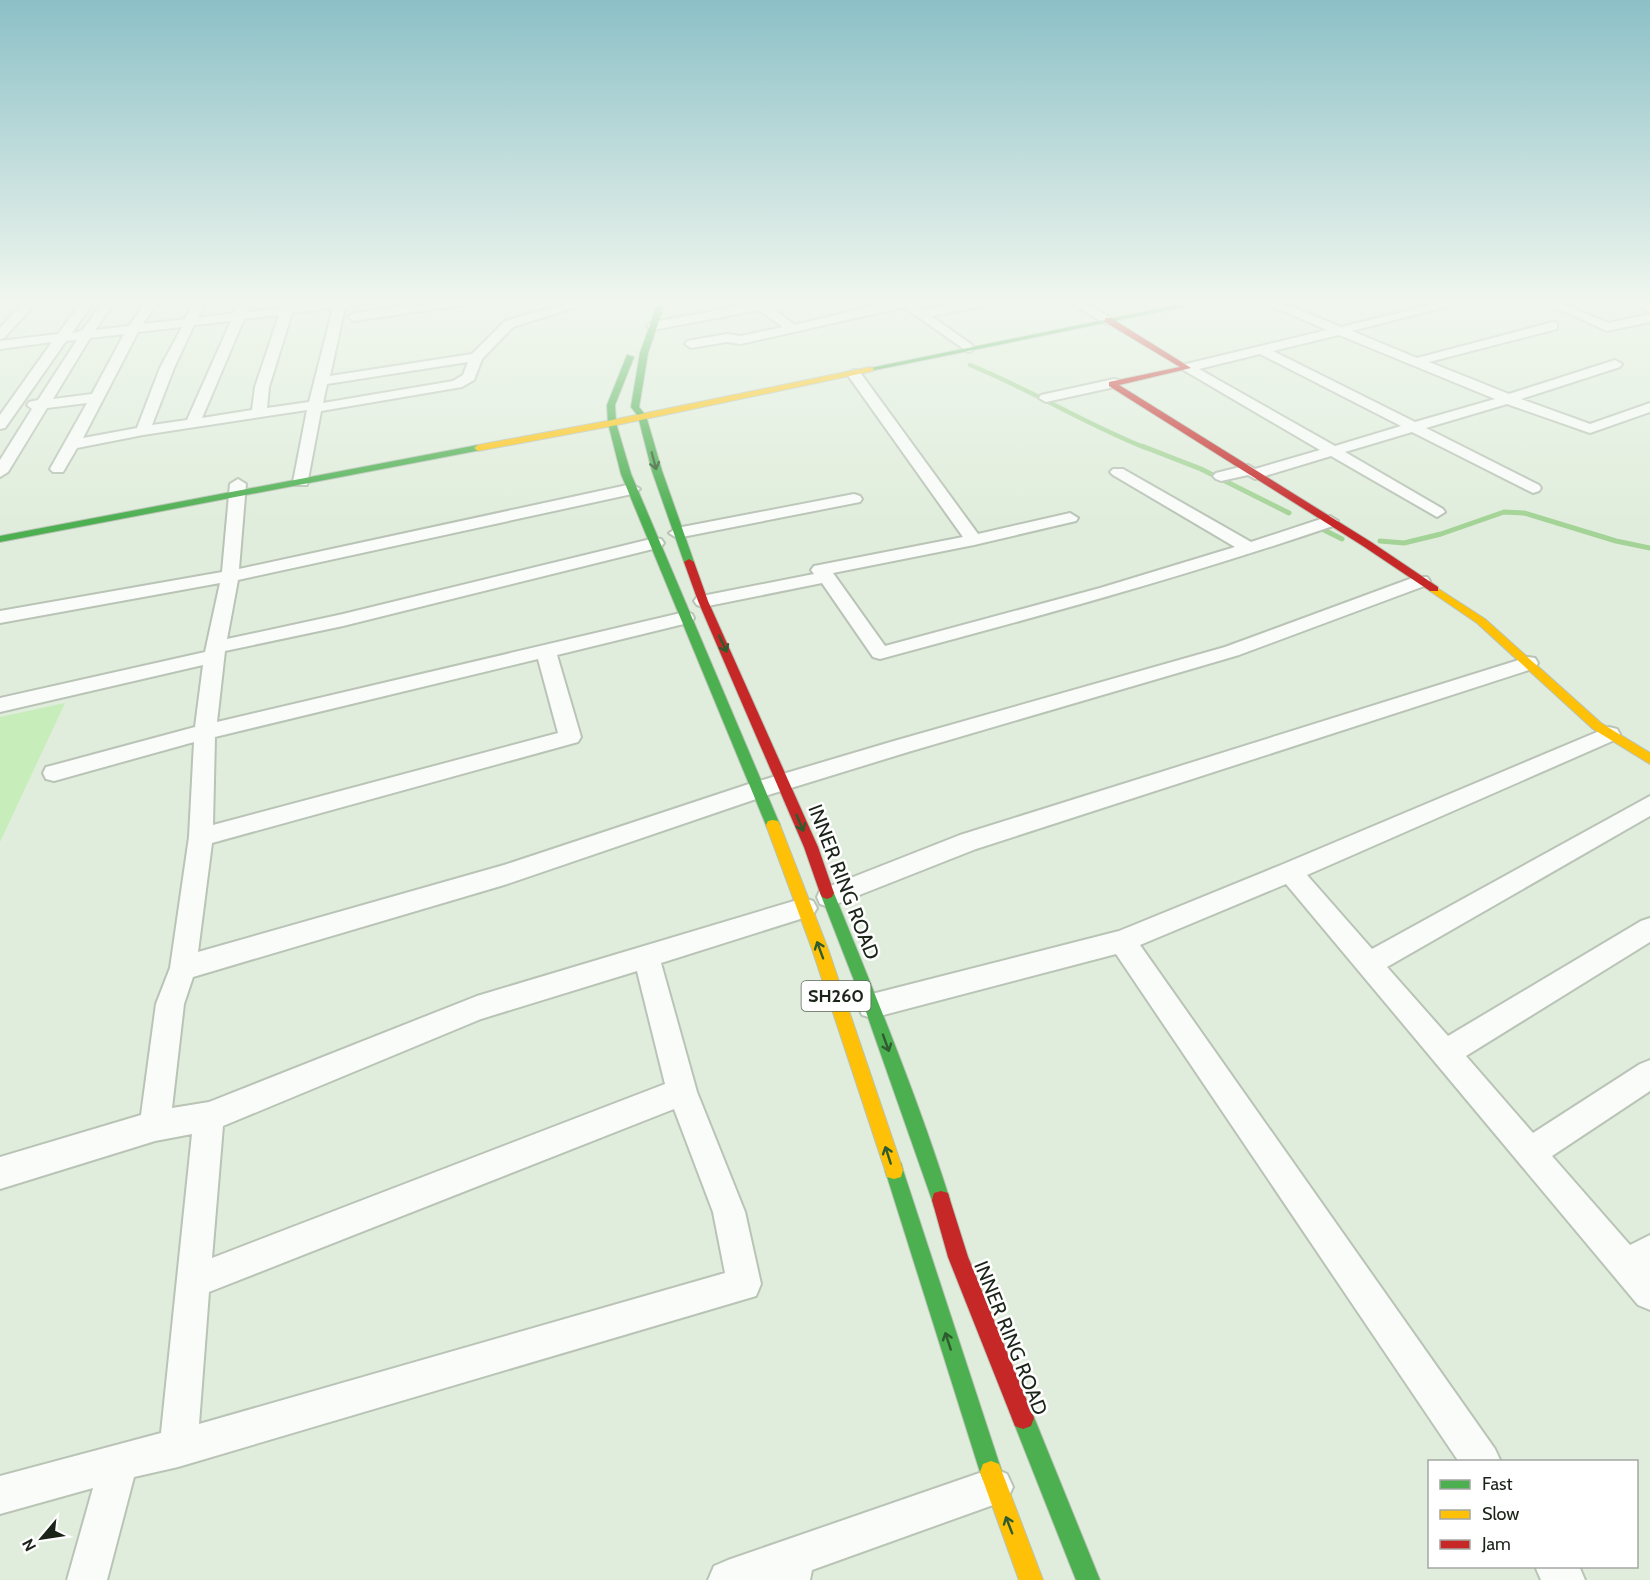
<svg xmlns="http://www.w3.org/2000/svg" width="1650" height="1580" font-family="Cabin,sans-serif">
<style>
.green{fill:#c6edba}
.lines{fill:none;stroke-linecap:round;stroke-linejoin:round}
.stream-far1{stroke:#a3d396;stroke-width:4.5}
.stream{stroke:#a3d396;stroke-width:5}
.street-casing{stroke:#b9c3b6;stroke-width:4}
.fast-casing{stroke:#b9c3b6;stroke-width:2}
.slow-casing{stroke:#b9c3b6;stroke-width:2}
.jam-casing{stroke:#b9c3b6;stroke-width:2}
.street{fill:#fafcfa;fill-rule:evenodd}
.fast{fill:#4caf50;fill-rule:evenodd}
.slow{fill:#ffc107;fill-rule:evenodd}
.jam{fill:#c62828;fill-rule:evenodd}
.oneway{stroke:#2f5c2f}
.labels{text-anchor:middle;stroke-width:5;stroke-linejoin:round;paint-order:stroke}
.shield{fill:#fff;stroke:#5f665e;stroke-width:1.5}
.shield-label{font-size:18px;font-weight:bold;fill:#1b2419}
.street-label{font-size:20px;fill:#1b2419;stroke:#fff}
</style>
<rect width="100%" height="100%" fill="#e0eddc"/>
<path class="green" d="M65,703L0,842V717Z"/>
<g class="lines">
<path class="stream-far1" d="M970,365C1030,389 1085,424 1146,448"/>
<path class="stream" d="M1142,446L1201,469L1289,513
M1316,526L1342,539
M1380,541L1404,543L1441,534L1504,512L1524,513L1616,541L1650,548"/>
<defs>
<path id="street" d="M26,300H39L4,338L0,339V328Z
M83,300H95L72,333L82,331L104,300H116L95,330L129,326L147,300H159L143,324L185,319L195,300H207L198,318L234,313L240,300H252L247,312L282,308L284,300H296L294,306L334,300H380L374,303L345,307L330,376L472,354L505,321L578,300H597L513,327L482,359L474,380L462,387L321,411L307,485H295L293,482L307,410L143,435L77,448L63,472H53L50,469L87,403L47,408L8,472L0,477V460L32,409L27,405L29,402L38,400L77,340L66,341L5,428L0,429V415L52,342L0,349V341L58,334ZM333,308L309,402L267,408L269,387L292,313ZM279,315L255,387L252,410L202,418L244,319ZM231,321L187,420L152,425L174,368L194,325ZM182,327L160,368L137,428L83,438L138,332ZM124,334L92,394L53,399L90,338ZM468,362L463,375L453,381L323,403L327,384Z
M449,300H481L475,303L354,321L348,317L354,313Z
M747,300H761L795,325L896,300L911,301L923,310L975,300H1001L995,303L931,316L972,345L974,348L972,351L968,352L904,307L741,344L727,342L691,348L685,344L687,341L727,334L741,336L783,327L759,310L653,330L647,326L653,322L751,304Z
M1066,300H1081L1114,320L1108,324L1104,323Z
M1258,300H1275L1341,327L1451,300H1472L1352,331L1417,358L1553,322L1557,323V329L1429,362L1509,394L1615,360L1622,364L1620,367L1521,399L1590,424L1650,403V412L1590,433L1507,404L1426,428L1539,485L1541,488L1539,491L1533,493L1412,432L1345,452L1443,509L1445,512L1437,517L1331,456L1255,479L1248,475L1221,481L1216,479L1213,476L1216,473L1248,465L1255,469L1320,450L1180,368L1182,365L1327,330ZM1339,335L1495,399L1415,422L1273,351ZM1260,354L1401,426L1335,446L1199,369Z
M1539,300H1555L1608,323L1650,314V322L1607,331Z
M1630,300H1645L1650,303V312Z
M854,370L859,371L978,534L1070,513L1078,518L1076,521L974,545L833,573L885,646L1100,588L1235,547L1113,475L1110,472L1113,469H1123L1251,542L1330,516L1338,521L1336,525C1187,576 1033,618 880,659L873,657L822,583L703,607L697,605L694,601L697,597L814,574L811,570L814,566L963,537L847,374Z
M1114,379L1119,380L1121,383L1119,386L1046,402L1039,398L1041,395Z
M238,479L246,484L239,569L632,484L640,489L632,494L238,580L227,639L343,614L655,538L661,539L664,543L661,547L343,626L225,651L217,722L685,612L692,614L694,618L692,622L557,655L581,737L578,742L212,843L198,952L504,865L749,784L894,741L1225,647L1415,577H1427L1430,581L1427,585L1239,655L908,752L765,796L504,885L193,977L184,1004L172,1108L209,1102L477,996L804,898L813,901L817,908L813,915L661,963L697,1092L745,1212L761,1284L756,1296L178,1467L134,1477L107,1580H67L93,1488L0,1514V1476L161,1433L192,1134L155,1141L0,1189V1157L141,1115L156,1004L170,968L189,837L194,742L54,781L46,779L43,773L46,767L54,765L195,727L203,665L0,712V698L205,652L220,583L0,623V611L222,572L230,484ZM538,659L558,733L213,825L215,737ZM637,971L665,1084L212,1258L223,1126L481,1019ZM674,1109L713,1212L725,1273L199,1424L209,1292Z
M854,494L860,496L862,499L860,502L677,538L669,533L677,528Z
M1528,657L1535,658L1538,663L1535,668L976,849L829,907L820,904L817,897L820,890L960,835Z
M1609,727L1617,729L1620,734L1617,739L1307,875L1372,949L1650,796V816L1387,967L1448,1036L1641,921L1650,918V942L1466,1056L1533,1133L1640,1064L1650,1060V1091L1552,1156L1630,1245L1650,1235V1310L1638,1305L1286,884L1140,945L1495,1449L1501,1462H1459L1116,954L872,1018L862,1015L858,1006L862,997L872,994L1119,931L1281,865Z
M994,1468L1007,1474L1013,1487L1007,1500L812,1570L810,1580H708L714,1566L728,1560Z
M1535,1566H1579L1585,1580H1541Z"/>
<path id="fast" d="M659,300H666L648,353L639,407L646,416L662,471L694,562L689,565L684,562L652,471L638,416L631,407L640,353Z
M1202,300H1216L870,371L866,369Z
M627,355L634,357L615,405L616,423L631,474L780,825L778,829H768L766,825L621,474L608,423L607,405Z
M478,445L481,446V450L0,542V536Z
M827,887L832,889L834,893C875,994 917,1096 950,1200L948,1207L941,1209L934,1207L932,1200L864,1006L820,893L822,889Z
M894,1161L901,1163L903,1170L1002,1472L999,1480L991,1483L983,1480L980,1472L885,1170L887,1163Z
M1023,1407L1031,1410L1100,1580H1076L1012,1418L1015,1410Z"/>
<path id="slow" d="M870,367L874,369L873,371L612,426L478,451L474,448L478,445L612,420Z
M1434,586L1485,619L1601,723L1650,753V764L1593,729L1477,623L1430,591V587Z
M773,820L778,821L780,825L828,949L903,1170L901,1177L894,1179L887,1177L885,1170L812,949L766,825L768,821Z
M991,1461L999,1464L1043,1580H1019L980,1472L983,1464Z"/>
<path id="jam" d="M1105,318H1111L1191,368L1119,385L1371,542L1438,587V591H1430L1363,546L1109,386V382L1180,367L1105,322Z
M689,559L694,562L708,601L818,847L834,893L832,897L827,899L822,897L820,893L804,847L698,601L684,562Z
M941,1191L948,1193L950,1200L968,1257L1034,1418L1031,1426L1023,1429L1015,1426L948,1257L932,1200L934,1193Z"/>
</defs>
<use href="#street" class="street-casing"/>
<use href="#fast" class="fast-casing"/>
<use href="#slow" class="slow-casing"/>
<use href="#jam" class="jam-casing"/>
<use href="#street" class="street"/>
<use href="#fast" class="fast"/>
<use href="#slow" class="slow"/>
<use href="#jam" class="jam"/>
</g>
<defs><path id="oneway-shaft" d="M-6 0H5M1.5-3L5.5 0L1.5 3" fill="none" stroke-width="1.6" stroke-linecap="round" stroke-linejoin="round" transform="scale(1.5)"/></defs>
<g class="oneway">
<use href="#oneway-shaft" transform="translate(654 461) rotate(75)"/>
<use href="#oneway-shaft" transform="translate(723 644) rotate(65)"/>
<use href="#oneway-shaft" transform="translate(800 823) rotate(67)"/>
<use href="#oneway-shaft" transform="translate(820 950) rotate(-110)"/>
<use href="#oneway-shaft" transform="translate(886 1043) rotate(70)"/>
<use href="#oneway-shaft" transform="translate(888 1155) rotate(-108)"/>
<use href="#oneway-shaft" transform="translate(948 1341) rotate(-108)"/>
<use href="#oneway-shaft" transform="translate(1009 1525) rotate(-111)"/>
</g>
<linearGradient id="sky" x2="0" y2="1"><stop stop-color="#8cc0c7"/><stop offset="0.58" stop-color="#f1f7ef"/><stop offset="1" stop-color="#f1f7ef" stop-opacity="0"/></linearGradient>
<rect width="1650" height="521" fill="url(#sky)"/>
<g class="labels">
<rect class="shield" x="801.5" y="981" width="69" height="30" rx="4.5"/>
<g class="shield-label">
<text x="836" y="1002">SH260</text>
</g>
<g class="street-label">
<text transform="translate(844 882) rotate(69)" y="7">INNER RING ROAD</text>
<text transform="translate(1011 1338) rotate(68)" y="7">INNER RING ROAD</text>
</g>
</g>
<rect x="1428" y="1460" width="210" height="108" fill="#ffffff" stroke="#a4a7a3" stroke-width="1.5"/>
<rect x="1440" y="1480" width="30" height="9" fill="#4caf50" stroke="#a4a7a3" stroke-width="1.5"/>
<text x="1482" y="1490" font-size="18" fill="#1b2419">Fast</text>
<rect x="1440" y="1510" width="30" height="9" fill="#ffc107" stroke="#a4a7a3" stroke-width="1.5"/>
<text x="1482" y="1520" font-size="18" fill="#1b2419">Slow</text>
<rect x="1440" y="1540" width="30" height="9" fill="#c62828" stroke="#a4a7a3" stroke-width="1.5"/>
<text x="1482" y="1550" font-size="18" fill="#1b2419">Jam</text>
<g transform="translate(42 1538) rotate(241)" stroke="#ffffff" stroke-width="4.5" paint-order="stroke">
<path d="M0-4.5L10 22L0 15L-10 22Z" fill="#1b2419"/>
<text y="-9" font-size="16" font-weight="bold" text-anchor="middle" fill="#1b2419">N</text>
</g>
</svg>
